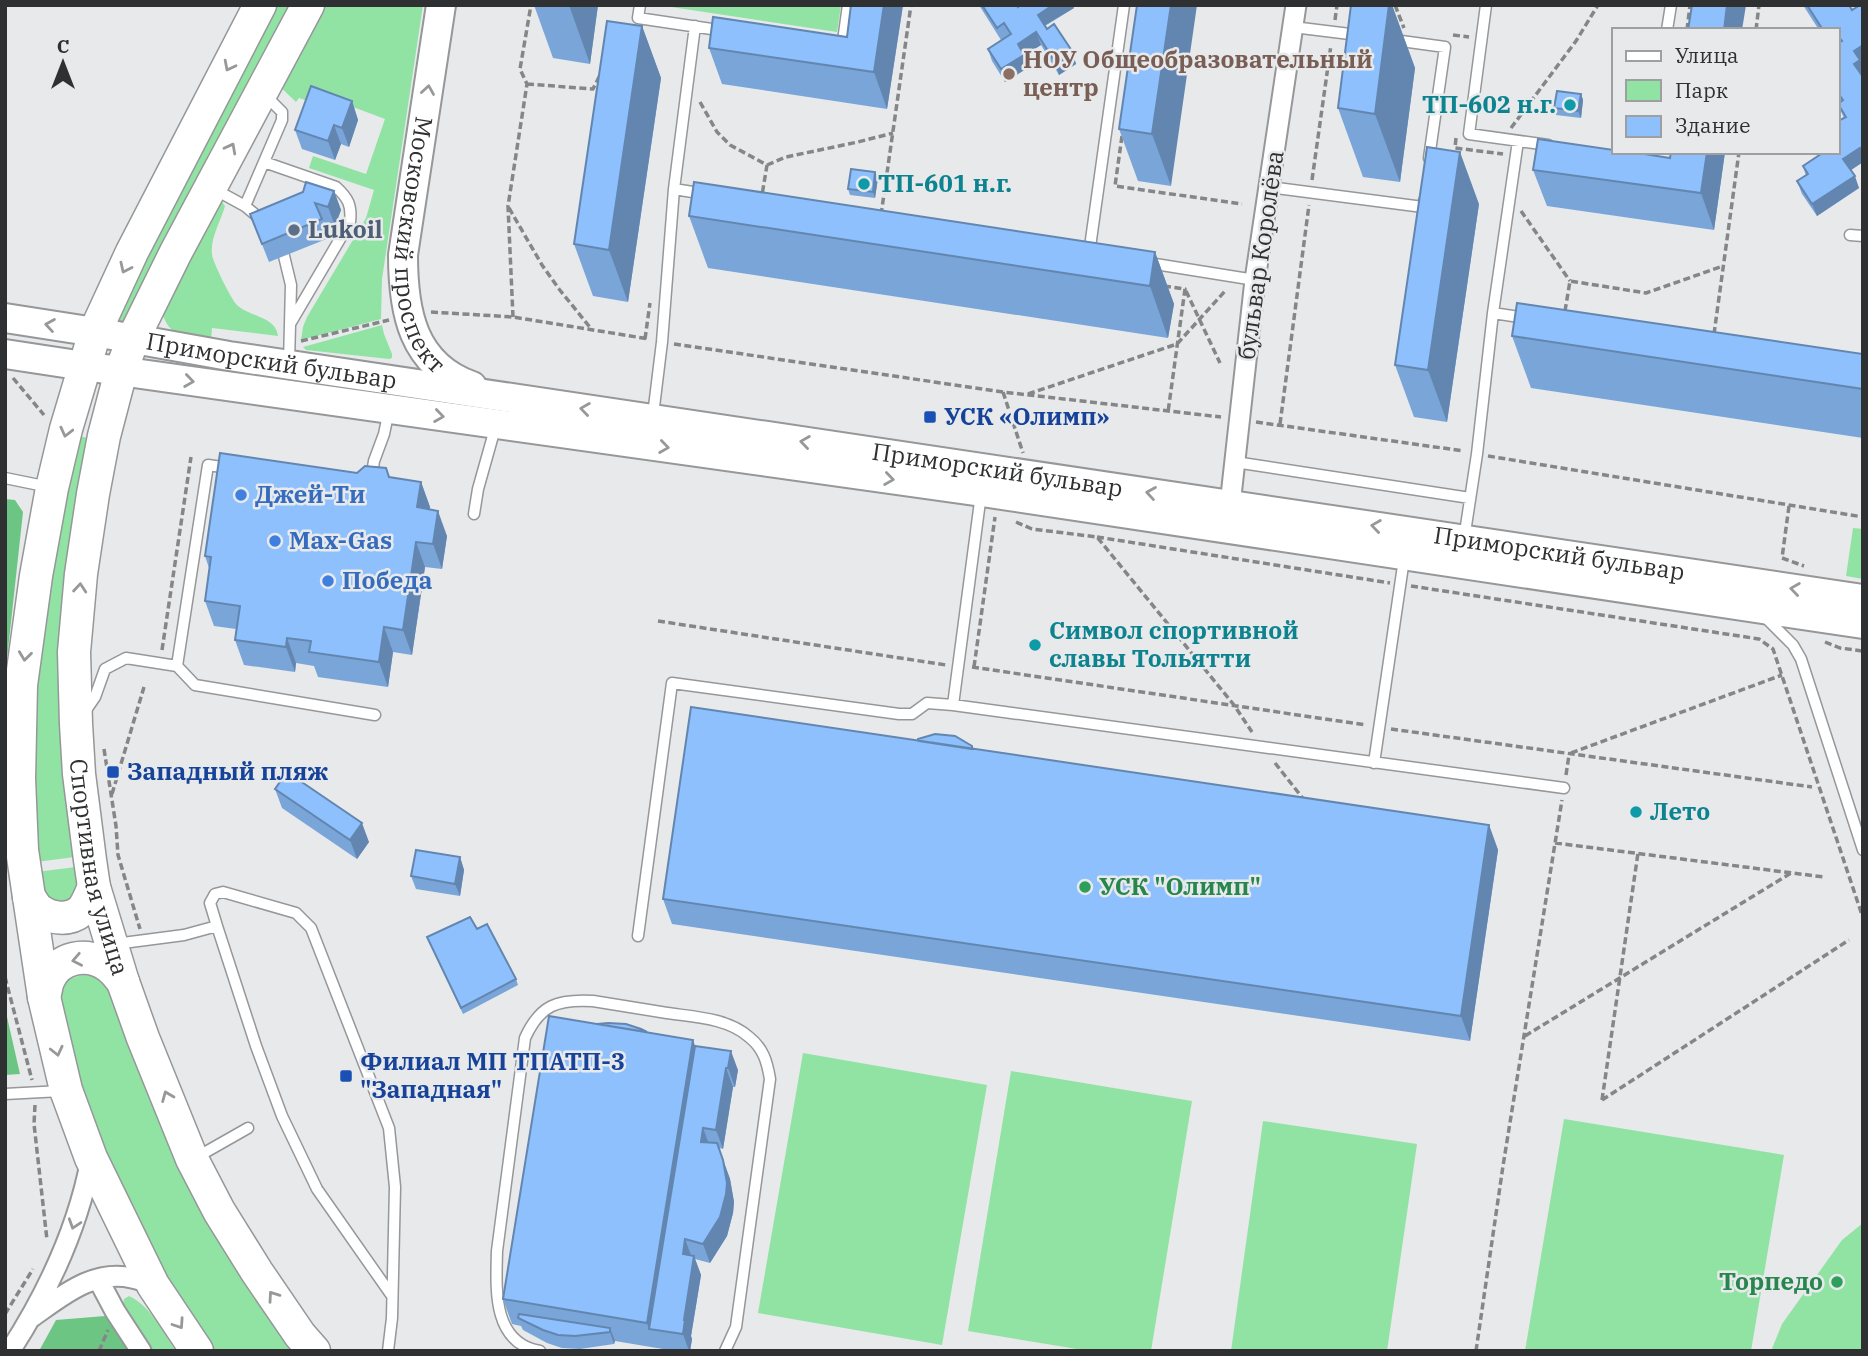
<svg xmlns="http://www.w3.org/2000/svg" width="1868" height="1356" font-family="'IBM Plex Serif',serif">
<style>
.green{fill:#91e3a4}
.forest{fill:#6dc583}
.lines{fill:none;stroke-linecap:round;stroke-linejoin:round}
.service-casing{stroke:#959799;stroke-width:13}
.minor-casing{stroke:#959799;stroke-width:23}
.secondary-casing{stroke:#959799;stroke-width:32}
.primary-casing{stroke:#959799;stroke-width:35}
.path{stroke:#858688;stroke-width:3.5;stroke-dasharray:7 3.5;stroke-linecap:butt}
.service{stroke:#fff;stroke-width:10}
.minor{stroke:#fff;stroke-width:19}
.secondary{stroke:#fff;stroke-width:28}
.primary{stroke:#fff;stroke-width:32}
.wall{fill:#79a5d9}
.shaded-wall{fill:#6386b0}
.building{fill:#8dc0fc;stroke:#6386b0;stroke-width:2}
.oneway{stroke:#979898}
.education-dot{fill:#8d6e63;stroke:#e7e9eb;stroke-width:2.5}
.culture-dot{fill:#0f9aa8;stroke:#e7e9eb;stroke-width:2.5}
.service-dot{fill:#5c6f8a;stroke:#e7e9eb;stroke-width:2.5}
.transit-dot{fill:#1a4fb4;stroke:#e7e9eb;stroke-width:2.5}
.shop-dot{fill:#3f7fe0;stroke:#e7e9eb;stroke-width:2.5}
.leisure-dot{fill:#2e9e5b;stroke:#e7e9eb;stroke-width:2.5}
.labels{text-anchor:middle;stroke-width:5;stroke-linejoin:round;paint-order:stroke}
.education-label{font-size:24px;font-weight:bold;fill:#785e54;stroke:#e7e9eb;text-anchor:start}
.culture-label{font-size:24px;font-weight:bold;fill:#0d838f;stroke:#e7e9eb;text-anchor:start}
.service-label{font-size:24px;font-weight:bold;fill:#4e5e75;stroke:#e7e9eb;text-anchor:start}
.street-label{font-size:24px;fill:#2f3031;stroke:#e7e9eb}
.transit-label{font-size:24px;font-weight:bold;fill:#164399;stroke:#e7e9eb;text-anchor:start}
.shop-label{font-size:24px;font-weight:bold;fill:#366cbe;stroke:#e7e9eb;text-anchor:start}
.leisure-label{font-size:24px;font-weight:bold;fill:#27864d;stroke:#e7e9eb;text-anchor:start}
</style>
<rect width="100%" height="100%" fill="#e7e9eb"/>
<path class="green" d="M275,5H295L126,324L117,323L116,315Z
M314,5H423L382,279L381,319L301,340L303,327L307,317L366,218L374,190L309,168L313,156L366,174L385,119L353,107L349,115L299,98L296,102L274,81Z
M658,5H841L837,32Z
M220,199L225,206C221,221 210,238 212,254C212,261 231,298 236,304C248,317 276,316 278,336L212,328L211,341C184,336 170,339 161,310Z
M382,325L384,334L392,354V358L389,359L306,350L303,347Z
M74,435L93,439L75,857L36,862L32,695Z
M1853,528L1863,529V579L1846,576Z
M76,867L79,887L72,904L45,903L36,872Z
M83,975L97,976L110,985L295,1351H214L170,1286L131,1216L79,1095L57,993L68,979Z
M803,1053L987,1085L942,1345L758,1313Z
M1011,1071L1192,1101L1151,1351H1089L968,1331Z
M1564,1119L1784,1155L1751,1351H1525Z
M1263,1121L1417,1144L1387,1351H1231Z
M1863,1223V1351H1771L1782,1324L1842,1240Z
M129,1296C150,1305 163,1333 176,1351H149L123,1305L124,1299Z"/>
<path class="forest" d="M5,499L15,500L23,512L5,677Z
M5,1008L20,1074L5,1075Z
M105,1316L130,1351H39L56,1320Z"/>
<g class="lines">
<defs>
<path id="service" d="M640,5L638,18L725,31
M1486,5L1469,134L1548,145
M1293,27L1358,35
M1667,30L1671,5
M1394,40L1445,47L1429,158
M840,47L842,48L848,5
M264,162L336,187C348,198 352,205 350,222L290,324
M1269,187L1423,207L1424,201
M214,189L245,206L263,221
M674,189L705,194
M245,206L282,120V112L265,95
M1850,235L1863,236
M1089,254L1124,5
M284,256L291,285L289,363
M1149,263L1255,280
M1493,313L1526,318
M653,415L662,342L674,189L695,26
M1235,462L1470,498
M5,478L49,487
M371,480L374,461L384,434L389,410
M474,514L478,489L496,425
M1464,539L1477,454L1493,313L1518,141
M1764,616L1793,645L1801,659L1863,850
M177,666L195,685L375,715
M953,705L981,494
M84,713L95,697L105,669L126,658L177,666L208,465L229,468
M1374,763L1404,559
M217,926L256,1046L282,1116L317,1189L392,1296
M638,936L672,683L899,714H912L927,703L953,705L1564,788
M115,944L184,935L217,926L210,903L215,894L223,892L296,913L311,928L389,1128L395,1187L392,1318L388,1351
M5,1094L61,1091
M197,1157L248,1128
M540,1351C492,1343 496,1289 497,1251L525,1038C540,1005 557,999 593,1001C618,1005 642,1009 667,1013C694,1017 728,1018 749,1037C763,1048 767,1061 770,1079L736,1327L725,1351"/>
<path id="minor" d="M1230,505L1255,280L1296,5
M98,1279L115,1311L141,1351
M32,1317C62,1296 93,1269 132,1278C140,1279 147,1283 153,1285
M10,1351C48,1292 78,1228 91,1159"/>
<g id="secondary">
<path id="s1" d="M441,5L403,255C403,311 412,365 472,386"/>
<path id="s2" d="M5,318L95,332L229,356L1863,599"/>
<path d="M5,354L84,366L982,492L1863,624"/>
</g>
<g id="primary">
<path id="s3" d="M308,5L176,252L133,339L121,371L104,436L93,494L81,574L74,652L76,724L79,774L90,860L94,887L123,982L143,1038L192,1159L219,1211L257,1272L300,1335L314,1351"/>
<path d="M29,897C32,901 35,907 39,910C51,919 69,921 81,911C87,905 90,895 94,887"/>
<path d="M44,997C46,992 46,986 48,981C57,957 88,951 108,966C114,970 119,977 123,982"/>
<path d="M197,1351L153,1285L91,1158L66,1090L44,997L22,850L19,779L21,685L36,576L52,488L66,429L95,332L132,252L260,5"/>
</g>
</defs>
<use href="#service" class="service-casing"/>
<use href="#minor" class="minor-casing"/>
<use href="#secondary" class="secondary-casing"/>
<use href="#primary" class="primary-casing"/>
<path class="path" d="M1395,5L1404,28
M1335,20L1337,5
M1687,30L1690,5
M1756,30L1759,5
M1453,35L1469,37
M527,84L593,89L600,75
M700,102L717,132L730,145L767,165L762,195
M1511,128L1576,41L1598,5
M1122,136L1115,186L1242,204
M1456,138L1455,148L1503,154
M767,165L786,157L858,142L893,133
M1312,180L1331,45
M509,208L542,265L559,289L593,331
M1521,211L1570,281
M881,215L911,5
M1164,286L1185,289L1168,412
M1186,291L1220,363
M1565,311L1570,281L1646,293L1723,266
M431,312L513,317L649,339
M513,317L508,206L527,84L520,69L531,5
M1714,334L1739,152
M645,339L650,303
M301,341L389,320
M674,344L1003,392L1221,417
M13,378L44,415
M1003,392L1023,453
M1028,394L1177,344L1226,290
M1256,422L1464,451
M1280,424L1309,205
M1488,456L1863,517
M1789,506L1782,558L1804,566
M1016,522L1032,529L1097,537L1234,705L1252,732
M1097,537L1390,583
M1411,586L1759,639L1773,649L1863,918
M658,621L946,665
M1825,642L1840,648L1863,651
M162,650L191,457
M972,667L1366,725
M974,667L995,517
M1391,729L1812,787
M104,749L116,826L118,855L140,929
M1571,753L1782,675
M1275,763L1305,801
M1566,775L1569,755
M112,794L144,687
M1555,843L1824,877
M5,977L32,1080
M1525,1036L1791,873
M1602,1100L1849,940
M1602,1100L1638,853
M35,1105L34,1124L47,1240
M5,1314L33,1269
M99,1351L108,1330
M1476,1351L1503,1166L1562,800"/>
<use href="#service" class="service"/>
<use href="#minor" class="minor"/>
<use href="#secondary" class="secondary"/>
<use href="#primary" class="primary"/>
</g>
<path class="wall" d="M534,5H598L590,64L553,58Z
M851,5H903L887,109L722,84L709,48L847,37Z
M979,5H1017L1018,7L1074,8L1045,26L1072,51L1076,64L1059,75L1041,45L1025,55L1029,67L1005,82L992,61L988,49L1001,40Z
M1137,5L1171,186L1138,181L1119,129Z
M1351,5H1392L1415,68L1400,182L1363,177L1338,108Z
M1803,5H1849L1852,10L1863,5V61L1861,62L1863,66V74L1861,75L1863,77V162L1851,170L1859,188L1817,216L1802,194L1797,181L1806,176L1803,166L1820,155L1819,152H1838L1839,122L1844,118L1838,105L1841,102L1838,98V30H1819Z
M642,26L661,78L628,302L593,296L574,244Z
M1581,94L1583,100L1581,118L1556,115L1554,108Z
M352,101L358,120L349,147L341,144L335,160L302,149L295,130Z
M1671,152H1725L1714,230L1547,206L1533,170L1670,158Z
M875,172L878,178L875,198L850,195L848,189Z
M334,191L341,210L335,226L323,222L329,238L269,262L250,214Z
M1479,204L1447,422L1414,417L1395,365Z
M689,216L1155,252L1174,304L1168,338L708,268Z
M1512,336L1863,354V438L1531,388Z
M357,473L421,482L430,507L429,509L447,536L442,569L425,567L412,655L393,652L388,687L318,677L314,666L296,663L295,672L244,665L235,640L236,629L214,626L205,601L209,568L205,556Z
M918,741L972,746L973,749L1489,825L1498,850L1470,1041L672,924L663,899Z
M275,789L369,842L357,859L282,808Z
M460,857L464,870L460,896L416,889L411,876Z
M477,929L516,979L518,985L463,1014L427,937Z
M647,1032L695,1046L738,1070L735,1087H733L723,1149L719,1148L730,1179L734,1202L733,1213L727,1236L710,1263L695,1259L701,1275L691,1336L692,1339L690,1351H675L615,1341L614,1344L580,1349L562,1348L547,1343L523,1330L521,1326L512,1324L503,1299Z"/>
<path class="shaded-wall" d="M569,5H598L590,64Z
M884,5H903L887,109L874,72Z
M1053,5H1073L1074,8L1042,27L1038,15Z
M1171,5H1197L1171,186L1152,134Z
M1389,5H1392L1415,68L1400,182L1375,114Z
M1727,5H1746L1742,30H1724Z
M642,26L661,78L628,302L609,250Z
M1036,32L1041,45L1025,55L1029,67L1005,82L1001,69L1018,44Z
M1863,45V61L1861,62L1863,66V74L1859,77L1854,64V51Z
M1072,51L1076,64L1059,75L1055,62Z
M1581,94L1583,100L1581,118L1578,111Z
M352,101L358,120L349,147L342,128Z
M334,125L341,144L335,160L328,141Z
M1860,148L1863,157V162L1848,172L1843,159Z
M1460,152L1479,204L1447,422L1428,370Z
M1707,152H1725L1714,230L1701,193Z
M875,172L878,178L875,198L873,192Z
M1855,176L1859,188L1817,216L1812,204Z
M334,191L341,210L335,226L328,207Z
M1155,252L1174,304L1168,338L1150,286Z
M421,482L430,507L426,532L417,507Z
M438,511L447,536L442,569L433,544Z
M416,542L425,567L412,655L403,630Z
M384,627L393,652L388,687L379,662Z
M287,638L296,663L295,672L286,647Z
M362,823L369,842L357,859L350,840Z
M1489,825L1498,850L1470,1041L1461,1016Z
M460,857L464,870L460,896L455,884Z
M693,1040L702,1065L649,1329L647,1323Z
M731,1051L738,1070L735,1087L728,1068Z
M726,1068L733,1087L723,1149L716,1130Z
M703,1128L710,1147L701,1142Z
M723,1160L730,1179L734,1202L733,1213L727,1236L710,1263L703,1244Z
M685,1239L692,1258L683,1254Z
M694,1256L701,1275L691,1336L692,1339L690,1351H689L683,1334L684,1320Z
M610,1328L615,1341L614,1344L610,1332Z"/>
<path class="building" d="M851,5H884L874,72L709,48L713,17L847,37Z
M982,5H1017L1018,7L1020,5H1053L1038,15L1047,29L1054,24L1072,51L1055,62L1036,32L1018,44L1024,55L1001,69L988,49L1011,34L1004,23L997,28Z
M1137,5H1171L1152,134L1119,129Z
M1351,5H1389L1375,114L1338,108Z
M1692,5H1727L1724,30H1688Z
M1807,5H1849L1852,10L1860,5H1863V45L1854,51L1860,60L1854,64L1863,77V153L1860,148L1843,159L1855,176L1812,204L1797,181L1808,174L1803,166L1824,152H1838V121L1846,117L1838,104L1843,100L1838,93V43L1842,41L1838,36V30H1823Z
M607,21L642,26L609,250L574,244Z
M311,86L352,101L342,128L334,125L328,141L295,130Z
M1557,91L1581,94L1578,111L1554,108Z
M1538,139L1614,150V152H1632L1670,158L1671,152H1707L1701,193L1533,170Z
M1427,147L1460,152L1428,370L1395,365Z
M851,169L875,172L873,192L848,189Z
M306,182L334,191L328,207L315,203L322,219L262,244L250,214L303,192Z
M694,182L1155,252L1150,286L689,216Z
M1517,303L1863,354V389L1512,336Z
M220,453L357,473L365,466L386,468L389,477L421,482L417,507L438,511L433,544L416,542L403,630L384,627L379,662L309,652L311,641L287,638L286,647L235,640L240,606L205,601L211,557L205,556Z
M691,707L1489,825L1461,1016L663,899Z
M935,734L955,736L972,746V749L918,741V739Z
M287,772L362,823L350,840L275,789Z
M416,850L460,857L455,884L411,876Z
M470,917L477,929L487,924L516,979L461,1008L427,937Z
M549,1016L693,1040L647,1323L503,1299Z
M608,1023L626,1024L641,1029L647,1032L597,1024Z
M695,1046L731,1051L728,1068H726L716,1130L703,1128L701,1142L717,1143L723,1160L727,1183L726,1194L720,1217L703,1244L685,1239L683,1254L694,1256L684,1320H685L683,1334L649,1329Z
M519,1314L610,1328V1332L575,1336L558,1335L543,1330L518,1318Z"/>
<defs><path id="oneway-chevron" d="M-2-3.5L2.5 0L-2 3.5" fill="none" stroke-width="1.6" stroke-linecap="round" stroke-linejoin="round" transform="scale(1.75)"/></defs>
<g class="oneway">
<use href="#oneway-chevron" transform="translate(229 66) rotate(117)"/>
<use href="#oneway-chevron" transform="translate(428 90) rotate(-81)"/>
<use href="#oneway-chevron" transform="translate(231 148) rotate(-62)"/>
<use href="#oneway-chevron" transform="translate(125 268) rotate(115)"/>
<use href="#oneway-chevron" transform="translate(50 325) rotate(-171)"/>
<use href="#oneway-chevron" transform="translate(189 381) rotate(8)"/>
<use href="#oneway-chevron" transform="translate(585 409) rotate(-172)"/>
<use href="#oneway-chevron" transform="translate(439 416) rotate(8)"/>
<use href="#oneway-chevron" transform="translate(66 432) rotate(104)"/>
<use href="#oneway-chevron" transform="translate(805 442) rotate(-172)"/>
<use href="#oneway-chevron" transform="translate(664 447) rotate(8)"/>
<use href="#oneway-chevron" transform="translate(889 479) rotate(8)"/>
<use href="#oneway-chevron" transform="translate(1151 493) rotate(-171)"/>
<use href="#oneway-chevron" transform="translate(1376 526) rotate(-172)"/>
<use href="#oneway-chevron" transform="translate(80 588) rotate(-85)"/>
<use href="#oneway-chevron" transform="translate(1795 589) rotate(-172)"/>
<use href="#oneway-chevron" transform="translate(25 656) rotate(97)"/>
<use href="#oneway-chevron" transform="translate(77 960) rotate(169)"/>
<use href="#oneway-chevron" transform="translate(57 1051) rotate(77)"/>
<use href="#oneway-chevron" transform="translate(167 1096) rotate(-112)"/>
<use href="#oneway-chevron" transform="translate(74 1224) rotate(108)"/>
<use href="#oneway-chevron" transform="translate(273 1296) rotate(-125)"/>
<use href="#oneway-chevron" transform="translate(179 1324) rotate(56)"/>
</g>
<circle class="education-dot" cx="1009" cy="74" r="7"/>
<g class="culture-dot">
<circle cx="1570" cy="105" r="7"/>
<circle cx="864" cy="184" r="7"/>
<circle cx="1035" cy="645" r="7"/>
<circle cx="1636" cy="812" r="7"/>
</g>
<circle class="service-dot" cx="294" cy="230" r="7"/>
<g class="transit-dot">
<rect x="923" y="410" width="14" height="14" rx="3.5"/>
<rect x="106" y="765" width="14" height="14" rx="3.5"/>
<rect x="339" y="1069" width="14" height="14" rx="3.5"/>
</g>
<g class="shop-dot">
<circle cx="241" cy="495" r="7"/>
<circle cx="275" cy="541" r="7"/>
<circle cx="328" cy="581" r="7"/>
</g>
<g class="leisure-dot">
<circle cx="1085" cy="887" r="7"/>
<circle cx="1837" cy="1282" r="7"/>
</g>
<g class="labels">
<g class="education-label">
<text x="1023" y="68">НОУ Общеобразовательный<tspan x="1023" dy="28">центр</tspan></text>
</g>
<g class="culture-label">
<text x="1556" y="113" text-anchor="end">ТП-602 н.г.</text>
<text x="878" y="192">ТП-601 н.г.</text>
<text x="1049" y="639">Символ спортивной<tspan x="1049" dy="28">славы Тольятти</tspan></text>
<text x="1650" y="820">Лето</text>
</g>
<g class="service-label">
<text x="308" y="238">Lukoil</text>
</g>
<g class="street-label">
<text dy="8" stroke="none"><textPath href="#s1" startOffset="245">Московский проспект</textPath></text>
<text transform="translate(1261 255) rotate(-82)" y="8">бульвар Королёва</text>
<text dy="8" stroke="none"><textPath href="#s2" startOffset="270">Приморский бульвар</textPath></text>
<text dy="8" stroke="none"><textPath href="#s2" startOffset="1004">Приморский бульвар</textPath></text>
<text dy="8" stroke="none"><textPath href="#s2" startOffset="1572">Приморский бульвар</textPath></text>
<text dy="8" stroke="none"><textPath href="#s3" startOffset="914">Спортивная улица</textPath></text>
</g>
<g class="transit-label">
<text x="944" y="425">УСК «Олимп»</text>
<text x="127" y="780">Западный пляж</text>
<text x="360" y="1070">Филиал МП ТПАТП-3<tspan x="360" dy="28">"Западная"</tspan></text>
</g>
<g class="shop-label">
<text x="255" y="503">Джей-Ти</text>
<text x="289" y="549">Max-Gas</text>
<text x="342" y="589">Победа</text>
</g>
<g class="leisure-label">
<text x="1099" y="895">УСК "Олимп"</text>
<text x="1823" y="1290" text-anchor="end">Торпедо</text>
</g>
</g>
<rect width="1868" height="1356" fill="none" stroke="#2f3031" stroke-width="14"/>
<rect x="1612" y="28" width="228" height="126" fill="#e7e9eb" stroke="#9d9fa1" stroke-width="2"/>
<rect x="1626" y="51" width="35" height="10" fill="#ffffff" stroke="#9d9fa1" stroke-width="2"/>
<text x="1675" y="63" font-size="21" fill="#2f3031">Улица</text>
<rect x="1626" y="80" width="35" height="21" fill="#91e3a4" stroke="#9d9fa1" stroke-width="2"/>
<text x="1675" y="98" font-size="21" fill="#2f3031">Парк</text>
<rect x="1626" y="116" width="35" height="21" fill="#8dc0fc" stroke="#9d9fa1" stroke-width="2"/>
<text x="1675" y="133" font-size="21" fill="#2f3031">Здание</text>
<g transform="translate(63 63)" stroke="#e7e9eb" stroke-width="5" paint-order="stroke">
<path d="M0-5L12 26L0 18L-12 26Z" fill="#2f3031"/>
<text y="-10" font-size="19" font-weight="bold" text-anchor="middle" fill="#2f3031">С</text>
</g>
</svg>
